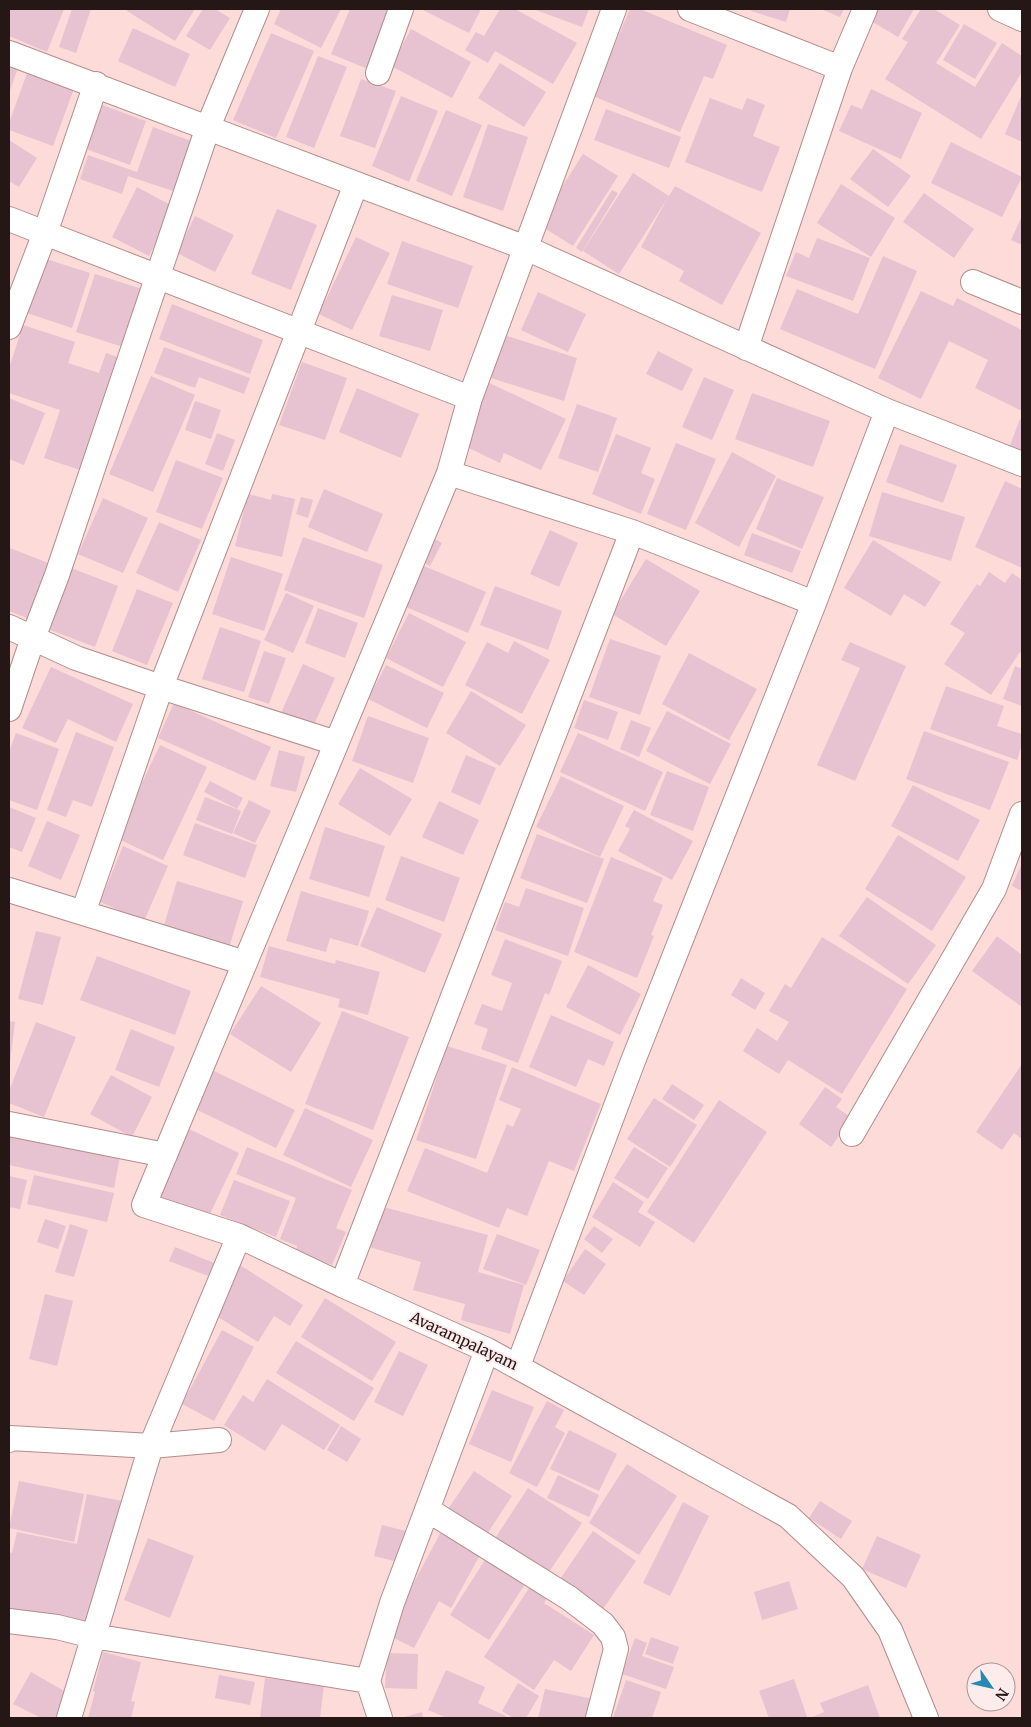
<svg xmlns="http://www.w3.org/2000/svg" width="1031" height="1727" font-family="Merriweather,serif">
<style>
.building{fill:#e7c2d1}
.lines{fill:none;stroke-linecap:round;stroke-linejoin:round}
.street-casing{stroke:#b38c8b;stroke-width:26}
.street{stroke:#fff;stroke-width:24}
.labels{text-anchor:middle;stroke-width:4;stroke-linejoin:round;paint-order:stroke}
.street-label{font-size:15px;fill:#251716;stroke:#feecec}
</style>
<rect width="100%" height="100%" fill="#fddbd9"/>
<path class="building" d="M10,9H64L47,52L9,36Z
M72,9H91L76,53L59,47Z
M128,9H195L175,41L127,11Z
M203,9H215L230,18L210,50L186,36Z
M281,9H341L321,48L274,24Z
M350,9H393L368,69L331,54Z
M421,9H481L469,33Z
M500,9H515L577,43L553,84L495,51L488,63L465,50L476,32L484,36Z
M533,9H589L582,27Z
M630,9H640L727,45L713,79L704,76L680,132L593,96Z
M752,9H790L786,22L751,11Z
M821,9H844L840,17Z
M878,9H914L898,37L871,21Z
M921,9H934L960,25L936,63L975,87L1002,43L1022,56V72L981,139L885,79L908,42L902,39Z
M964,24L997,43L975,79L943,60Z
M133,28L190,54L175,87L118,61Z
M411,29L471,62L452,98L391,66Z
M271,33L314,51L276,138L233,120Z
M318,56L347,67L314,148L286,137Z
M9,58L20,62L9,93Z
M500,63L546,92L524,127L478,98Z
M30,65L76,83L53,146L9,130V123Z
M361,79L396,91L375,148L340,136Z
M871,89L922,113L901,159L839,131L851,105L862,109Z
M1022,94V142L1005,134Z
M401,96L438,111L409,182L372,166Z
M710,98L742,110L747,98L765,105L753,136L780,147L762,192L685,162Z
M102,105L146,121L130,165L86,149Z
M606,109L681,137L669,168L594,140Z
M446,110L482,125L452,196L416,181Z
M488,124L528,137L503,211L463,197Z
M153,127L191,141L173,191L128,176L122,194L80,179L88,155L137,172Z
M9,140L37,158L19,187L9,181Z
M951,142L1022,177L1002,217L931,183Z
M873,149L911,176L888,207L850,179Z
M583,154L618,176L573,246L538,224Z
M633,173L669,196L675,186L761,233L722,305L679,281L684,271L641,247L667,199L619,274L583,251Z
M841,184L895,218L871,257L817,223Z
M137,187L174,207L149,256L112,237Z
M612,190L618,193L582,252L576,248Z
M924,193L974,229L954,258L903,222Z
M277,209L317,225L291,290L251,274Z
M195,216L234,235L215,272L177,253Z
M1022,216V245L1011,240Z
M356,237L390,253L352,330L319,314Z
M817,238L870,258L853,301L786,276L796,252L809,258Z
M402,241L473,266L458,308L387,284Z
M883,256L917,271L875,369L780,329L797,289L858,314Z
M43,258L90,273L72,328L24,312Z
M95,274L142,289L123,347L76,332Z
M921,291L953,306L957,298L1022,330V411L975,388L988,360L949,341L921,399L878,378Z
M538,292L586,314L568,352L521,330Z
M392,295L443,310L430,351L379,336Z
M172,304L263,340L250,374L159,339Z
M23,325L75,342L68,363L99,373L106,353L117,357L80,470L44,458L60,410L9,393V368Z
M504,335L577,358L564,401L491,378Z
M164,347L250,378L244,394L199,377L195,388L154,373Z
M658,351L693,369L682,391L646,374Z
M302,362L347,378L325,440L279,425Z
M151,376L195,395L153,492L109,474Z
M704,377L734,390L712,440L682,427Z
M487,382L566,419L541,470L504,453L500,463L458,443Z
M357,388L419,414L401,458L339,432Z
M752,393L830,421L813,467L735,439Z
M9,398L45,413L24,465L9,459Z
M195,401L221,410L211,439L185,430Z
M577,404L617,418L598,472L558,458Z
M1020,419L1022,420V453L1009,448Z
M217,433L235,440L223,471L205,464Z
M616,434L651,448L641,473L655,479L641,514L592,494Z
M676,443L716,459L686,530L647,514Z
M900,444L957,465L943,503L886,482Z
M732,452L776,476L739,547L695,523Z
M176,460L223,478L202,529L156,512Z
M777,478L824,497L802,549L756,529Z
M1005,481L1022,489V568L975,547Z
M324,489L383,514L367,552L308,527Z
M882,492L965,517L951,561L869,536Z
M248,494L271,500L272,494L295,499L282,557L235,546Z
M301,497L313,500L308,518L296,514Z
M103,498L148,518L123,573L78,554Z
M159,522L201,540L178,592L136,573Z
M550,530L578,543L559,587L530,574Z
M752,533L801,551L792,573L744,555Z
M427,535L442,543L430,566L415,558Z
M303,537L383,565L364,618L284,590Z
M873,540L941,582L925,607L904,594L891,616L844,588Z
M10,548L48,563L27,618L9,611V552Z
M231,557L283,574L264,631L212,614Z
M646,559L700,591L666,646L612,614Z
M424,566L486,592L468,633L406,607Z
M71,568L118,586L95,647L48,629Z
M989,572L1005,583L1012,573L1022,580V654L1020,652L991,695L944,664L965,633L950,624L977,584L980,586Z
M495,586L562,611L548,650L480,625Z
M137,589L173,603L147,665L112,651Z
M286,593L314,606L293,653L264,640Z
M318,608L358,623L345,658L305,643Z
M409,613L466,642L443,687L386,658Z
M220,627L261,641L244,692L202,679Z
M610,639L661,656L640,715L589,697Z
M514,641L550,660L522,714L465,685L487,642L508,653Z
M850,642L906,666L855,781L817,765L860,668L841,660Z
M264,651L286,658L269,704L248,697Z
M689,653L757,689L729,740L662,704Z
M303,664L335,678L312,729L280,715Z
M386,665L444,693L427,728L368,699Z
M1015,666L1022,669V706L1003,699Z
M51,667L133,704L116,742L68,719L56,743L22,728Z
M946,686L1004,706L997,726L1022,734V745L1017,760L930,729Z
M471,691L526,725L500,766L446,733Z
M584,700L618,712L608,740L574,728Z
M174,703L271,747L255,781L158,738Z
M667,711L731,744L710,784L646,751Z
M368,716L429,738L413,783L352,761Z
M631,720L651,728L639,757L620,749Z
M924,731L1009,762L990,810L906,779Z
M76,732L114,747L92,807L73,800L66,817L47,810Z
M16,733L59,749L37,810L9,800V752Z
M578,733L663,772L645,811L560,772Z
M160,745L207,767L163,860L116,838Z
M279,750L305,757L296,792L270,786Z
M466,755L496,768L480,805L451,792Z
M360,768L412,799L390,836L338,804Z
M667,771L709,787L693,831L650,815Z
M561,776L624,806L600,857L536,827Z
M210,781L243,798L237,809L204,792Z
M913,785L980,820L958,861L891,826Z
M205,797L241,811L232,834L196,820Z
M249,800L271,811L255,843L233,833Z
M439,801L479,820L463,855L422,837Z
M9,807L36,818L22,852L9,847Z
M634,810L693,841L672,880L618,851L630,829L625,826Z
M47,821L80,835L61,880L28,866Z
M195,823L257,845L245,878L183,855Z
M325,827L385,846L369,897L309,879Z
M537,834L604,859L587,903L520,878Z
M898,835L966,877L932,931L865,889Z
M123,846L168,866L144,921L100,902Z
M401,856L460,878L444,922L385,900Z
M611,857L663,878L653,901L663,905L651,935L654,936L637,978L574,952Z
M1022,863V891L1012,886Z
M177,881L243,901L229,948L163,929Z
M526,888L584,908L568,956L495,930L505,902L519,907Z
M301,891L369,911L358,946L330,938L326,952L286,941Z
M867,897L936,945L908,984L839,936Z
M377,907L442,934L425,973L360,946Z
M36,931L61,937L43,1005L18,999Z
M997,936L1022,955V1007L972,971Z
M822,937L907,989L842,1094L788,1060L779,1074L743,1051L757,1028L777,1041L789,1022L769,1011L785,984L791,988Z
M505,939L562,961L549,995L545,993L518,1063L481,1049L488,1029L474,1024L482,1004L502,1011L512,983L491,975Z
M269,946L335,964L336,960L380,972L368,1015L338,1007L340,999L260,977Z
M97,956L191,991L175,1035L80,1000Z
M588,965L641,994L620,1035L566,1007Z
M741,978L765,993L755,1010L731,995Z
M261,986L321,1023L291,1072L230,1034Z
M342,1011L409,1037L373,1130L305,1104Z
M551,1015L614,1042L604,1066L588,1059L576,1087L529,1067Z
M9,1021L15,1022L10,1062H9Z
M36,1022L76,1037L44,1117L9,1103V1091Z
M131,1029L175,1047L159,1087L115,1070Z
M447,1046L507,1065L476,1159L416,1140Z
M1022,1064V1139L1014,1133L1002,1150L976,1132Z
M512,1067L601,1104L574,1171L549,1161L527,1216L507,1208L499,1228L407,1191L425,1148L487,1173L507,1124L513,1127L521,1109L499,1100Z
M208,1068L295,1110L276,1148L189,1106Z
M111,1075L152,1097L132,1137L90,1114Z
M672,1084L704,1105L694,1120L662,1099Z
M825,1087L842,1099L836,1107L852,1118L831,1147L799,1124Z
M654,1098L697,1125L670,1167L627,1139Z
M719,1100L767,1132L694,1243L647,1212Z
M305,1108L373,1140L351,1187L283,1155Z
M189,1129L239,1153L207,1220L157,1196Z
M9,1132L120,1157L114,1188L9,1165Z
M247,1147L352,1190L336,1228L346,1232L332,1265L296,1251L297,1246L280,1239L296,1198L236,1174Z
M634,1147L668,1168L648,1199L614,1178Z
M34,1175L114,1193L107,1222L27,1204Z
M9,1176L27,1180L20,1209L9,1207Z
M234,1180L290,1201L276,1237L220,1215Z
M613,1182L644,1202L638,1212L655,1222L640,1247L592,1217Z
M380,1206L488,1235L478,1272L524,1285L510,1334L461,1320L465,1304L413,1290L421,1262L369,1247Z
M45,1219L66,1226L58,1249L37,1242Z
M70,1224L88,1230L74,1277L55,1272Z
M594,1226L613,1239L602,1253L584,1239Z
M497,1234L540,1250L526,1285L483,1269Z
M175,1247L214,1263L208,1276L169,1261Z
M585,1249L606,1264L584,1295L563,1281Z
M240,1265L303,1305L290,1326L274,1316L258,1342L215,1315Z
M45,1294L73,1301L57,1366L29,1359Z
M325,1298L396,1342L372,1381L301,1337Z
M222,1330L254,1347L214,1421L182,1404Z
M296,1341L374,1388L354,1421L276,1373Z
M399,1351L428,1365L403,1416L374,1402Z
M267,1379L340,1425L324,1450L282,1424L265,1451L224,1425L243,1395L253,1402Z
M492,1390L534,1407L511,1462L469,1444Z
M547,1401L564,1410L555,1427L565,1433L537,1487L509,1473Z
M341,1426L361,1439L347,1462L327,1450Z
M569,1430L617,1454L599,1491L550,1469Z
M627,1464L677,1496L639,1555L589,1523Z
M474,1471L512,1496L487,1534L448,1509Z
M558,1475L599,1495L589,1517L547,1498Z
M19,1481L84,1494L74,1542L9,1528Z
M528,1488L582,1523L545,1578L492,1543Z
M87,1494L122,1501L111,1558L104,1557L90,1626L9,1609V1552L12,1553L17,1532L77,1544Z
M820,1501L852,1521L841,1539L809,1518Z
M683,1502L709,1516L670,1596L643,1583Z
M382,1525L410,1532L402,1563L374,1556Z
M593,1531L636,1561L603,1609L560,1579Z
M441,1532L481,1553L451,1608L439,1601L414,1648L386,1634Z
M877,1536L921,1555L906,1588L862,1569Z
M148,1538L194,1556L170,1618L124,1600Z
M488,1555L527,1581L489,1640L450,1615Z
M789,1581L798,1609L762,1620L754,1592Z
M533,1582L550,1593L544,1603L594,1635L571,1671L554,1660L534,1690L484,1657Z
M651,1637L679,1647L673,1664L645,1654Z
M635,1638L647,1643L642,1656L674,1667L666,1689L622,1674Z
M103,1652L141,1662L131,1701L135,1702L131,1718H88L95,1692L93,1691Z
M387,1653L418,1654L417,1689L385,1688Z
M446,1670L485,1687L478,1703L506,1716L505,1718H447L428,1710Z
M31,1672L68,1693L55,1718H41L13,1704Z
M219,1675L255,1682L250,1705L215,1698Z
M265,1678L324,1685L320,1718H260Z
M794,1679L807,1717L803,1718H769L759,1691Z
M626,1680L661,1692L652,1718H613Z
M518,1683L539,1696L526,1718H513L502,1711Z
M868,1685L880,1718H810L824,1712L820,1703Z
M545,1689L593,1699L589,1718H538Z
M422,1712L423,1718H401Z"/>
<g class="lines">
<defs>
<path id="street" d="M690,9L840,68
M1000,9L1022,19
M9,53L526,248L887,411
M378,73L401,9
M9,219L470,398L449,473L144,1205L239,1236
M973,282L1022,302
M9,327L45,233L96,84
M746,348L840,68L865,9
M470,398L614,9
M449,473L632,532
M9,627L76,658L161,687L336,743
M9,709L33,638L57,575L208,127L257,9
M9,890L245,963
M83,913L161,687L356,184
M9,1124L165,1155
M852,1134L994,889L1022,814
M342,1285L632,532L814,603
M518,1366L633,1061L814,603L887,411L1022,464
M9,1440L10,1438L151,1446L239,1236L342,1285L487,1350L788,1516L853,1577L890,1630L926,1718
M428,1510L569,1598L603,1624L613,1637L616,1649L598,1718
M9,1621L57,1627L93,1636L368,1681
M69,1718L151,1446L219,1440
M380,1718L368,1681L392,1603L487,1350"/>
</defs>
<use href="#street" class="street-casing"/>
<use href="#street" class="street"/>
</g>
<g class="labels">
<g class="street-label">
<text transform="translate(464 1341) rotate(25)" y="5">Avarampalayam</text>
</g>
</g>
<rect width="1031" height="1727" fill="none" stroke="#251716" stroke-width="20"/>
<g transform="translate(991 1687) rotate(124)"><circle r="24" fill="#feecec" stroke="#a79796"/>
<path d="M0-4L9 19L0 12L-9 19Z" fill="#258ab3"/>
<text y="-8" font-size="14" font-weight="bold" text-anchor="middle" fill="#251716">N</text>
</g>
</svg>
